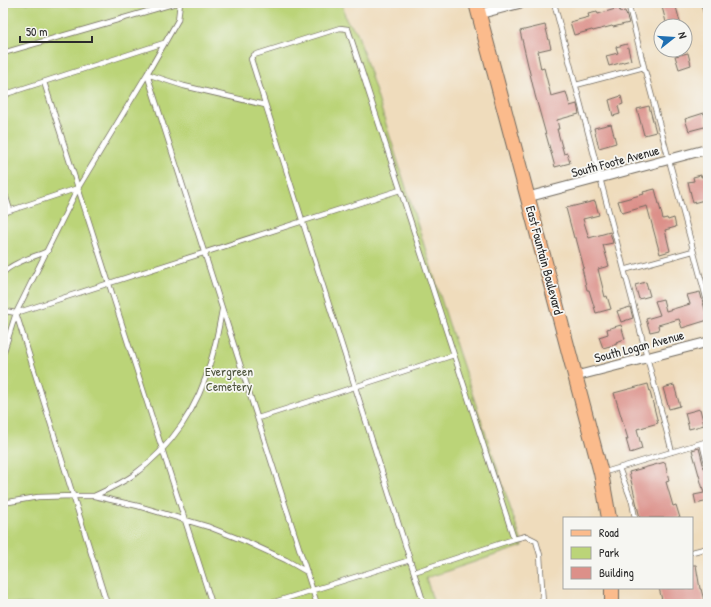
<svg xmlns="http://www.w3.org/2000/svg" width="711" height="607" font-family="'Patrick Hand',sans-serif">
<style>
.green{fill:#bbd478;stroke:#738052}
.building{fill:#dc9089}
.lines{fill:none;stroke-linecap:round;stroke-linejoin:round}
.lane-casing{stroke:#70695e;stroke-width:6}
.street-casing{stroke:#70695e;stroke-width:11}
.primary-casing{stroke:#70695e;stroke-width:16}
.lane{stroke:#fff;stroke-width:4.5}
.street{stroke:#fff;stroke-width:9}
.primary{stroke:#fbbb8c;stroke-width:14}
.labels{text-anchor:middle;stroke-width:3.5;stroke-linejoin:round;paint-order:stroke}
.street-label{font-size:13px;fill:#2b2b2b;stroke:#f6f6f2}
.park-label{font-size:13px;fill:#4f553e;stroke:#f6f6f2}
</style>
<rect width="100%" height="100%" fill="#f6f6f2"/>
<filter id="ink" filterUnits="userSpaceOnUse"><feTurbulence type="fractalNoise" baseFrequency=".025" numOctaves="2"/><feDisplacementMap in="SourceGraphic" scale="8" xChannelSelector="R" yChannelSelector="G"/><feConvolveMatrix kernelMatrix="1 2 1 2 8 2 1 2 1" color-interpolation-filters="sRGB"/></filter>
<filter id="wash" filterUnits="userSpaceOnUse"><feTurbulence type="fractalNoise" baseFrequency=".012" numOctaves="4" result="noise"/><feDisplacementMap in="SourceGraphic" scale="16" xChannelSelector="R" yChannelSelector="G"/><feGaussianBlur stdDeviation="0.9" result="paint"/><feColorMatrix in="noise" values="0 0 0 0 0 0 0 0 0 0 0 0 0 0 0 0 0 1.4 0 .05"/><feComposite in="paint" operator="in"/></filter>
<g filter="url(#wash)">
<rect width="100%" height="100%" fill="#efdcbc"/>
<path class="green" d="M3,3H342L346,20L357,32L447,318L523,546L426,578L434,604H3Z"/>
<g id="blocks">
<path class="building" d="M661,3H675L681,26H667Z
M619,8L620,12L625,11L629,23L613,27L612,26L593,31L592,30L574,35L570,22L589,17L588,14L597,12L598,14Z
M545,25L551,48L538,51L539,55H538L541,69L544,68L551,96L566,92L570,106L577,104L579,114L557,120L559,129H557L564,154L567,153L570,163L555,167L535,95L520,31Z
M627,44L631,60L609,66L606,56L618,53L616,47Z
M688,53L691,65L679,69L675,56Z
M621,96L623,104L618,106L620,114L613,116L609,100Z
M649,106L656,132L644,135L637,109Z
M704,113L708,126L689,131L685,119Z
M611,124L616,143L599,148L594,128Z
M701,175V177L708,175V199L693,203L688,182L694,181L693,177Z
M655,189L663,219L667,218L668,220L674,218L676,227L665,230L670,251L660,254L647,206L622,213L618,201L644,194L643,192Z
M595,201L599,215L583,219L589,238L610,232L613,243L603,245L609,266L598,269L605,297L607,296L611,309L596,313L589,290H587L582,268H584L576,238H574L566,208Z
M646,282L650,296L639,299L635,285Z
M700,292L708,320L682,328L679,319L658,325L659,330L650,332L646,319L660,315L655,301L663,299L666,311L690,304L687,295Z
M630,307L633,318L621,322L617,311Z
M621,325L625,339L616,342L617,344L603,348L599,337L608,334L607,329Z
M648,384L658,423L637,429L642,449L630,453L626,439H628L614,393Z
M674,385L680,406L669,409L663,388Z
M700,409L704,425L689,429L685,413Z
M699,448L704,468L706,470L708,471V501L696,504L694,495L704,493L692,450Z
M665,462L669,481L666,482L673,506L676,505L680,518H640L629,472Z
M692,565H696L700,589H701L705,604H663L659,588H692Z"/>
</g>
</g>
<g filter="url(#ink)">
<use href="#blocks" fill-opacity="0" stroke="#70695e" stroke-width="1"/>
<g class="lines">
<defs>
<path id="lane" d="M554,3L672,452
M628,3L644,67L708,305
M3,53L176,3
M147,74L317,604
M147,74L184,86L265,105
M44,82L212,604
M576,85L644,67
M3,97L9,93L164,43
M3,188L10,210
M3,213L78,188
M624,270L693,251
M3,273C13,262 34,257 48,251
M3,310L5,311L16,313L400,190
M16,313L107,604
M3,354L16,313L78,188L147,74L178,20L180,3
M258,418L454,355
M702,443L708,467
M619,468L632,502L635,518
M602,473L708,441
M94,496C107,490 120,484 132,476C171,448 199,407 211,360C216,344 219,326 222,310
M3,503L38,497L73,496H94L138,506L209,527L247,542L286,560L307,572
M514,539L526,536L536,541L540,555L543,604
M692,552L708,548
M414,572L514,539L348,29L340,28L254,55L251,59L410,560L424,604
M268,604L410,560"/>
<path id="street" d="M706,3L708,11
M479,14L521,3
M528,197L708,149
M576,376L708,342"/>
<path id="primary" d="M476,3L601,473L609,518
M612,604V588"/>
</defs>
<use href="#lane" class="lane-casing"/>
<use href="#street" class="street-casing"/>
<use href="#primary" class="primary-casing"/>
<use href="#lane" class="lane"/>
<use href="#street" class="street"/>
<use href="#primary" class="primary"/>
</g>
</g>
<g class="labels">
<g class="street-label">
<text transform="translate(615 161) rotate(-15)" y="5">South Foote Avenue</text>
<text transform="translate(545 260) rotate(75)" y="5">East Fountain Boulevard</text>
<text transform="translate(639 346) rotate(-15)" y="5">South Logan Avenue</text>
</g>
<g class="park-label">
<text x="229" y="376">Evergreen<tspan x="229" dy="15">Cemetery</tspan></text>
</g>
</g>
<rect width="711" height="607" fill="none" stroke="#f6f6f2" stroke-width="16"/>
<rect x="563" y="517" width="130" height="72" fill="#f6f6f2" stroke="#a5a5a2"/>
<rect x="571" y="530" width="20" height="6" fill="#fbbb8c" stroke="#a5a5a2"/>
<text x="599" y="537" font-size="12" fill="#2b2b2b">Road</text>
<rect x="571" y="547" width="20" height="12" fill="#bbd478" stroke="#a5a5a2"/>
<text x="599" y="557" font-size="12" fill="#2b2b2b">Park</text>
<rect x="571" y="567" width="20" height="12" fill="#dc9089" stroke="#a5a5a2"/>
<text x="599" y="577" font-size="12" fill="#2b2b2b">Building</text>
<g transform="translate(673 38) rotate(73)"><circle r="19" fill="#f6f6f2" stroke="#a5a5a2"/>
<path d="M0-3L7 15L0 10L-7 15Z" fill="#1f6fb2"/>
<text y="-6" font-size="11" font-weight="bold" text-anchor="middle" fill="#2b2b2b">N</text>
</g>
<path d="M20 36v6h72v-6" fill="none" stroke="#2b2b2b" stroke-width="2"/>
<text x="26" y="36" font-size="12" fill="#2b2b2b" stroke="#f6f6f2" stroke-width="3" paint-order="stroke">50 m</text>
</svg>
